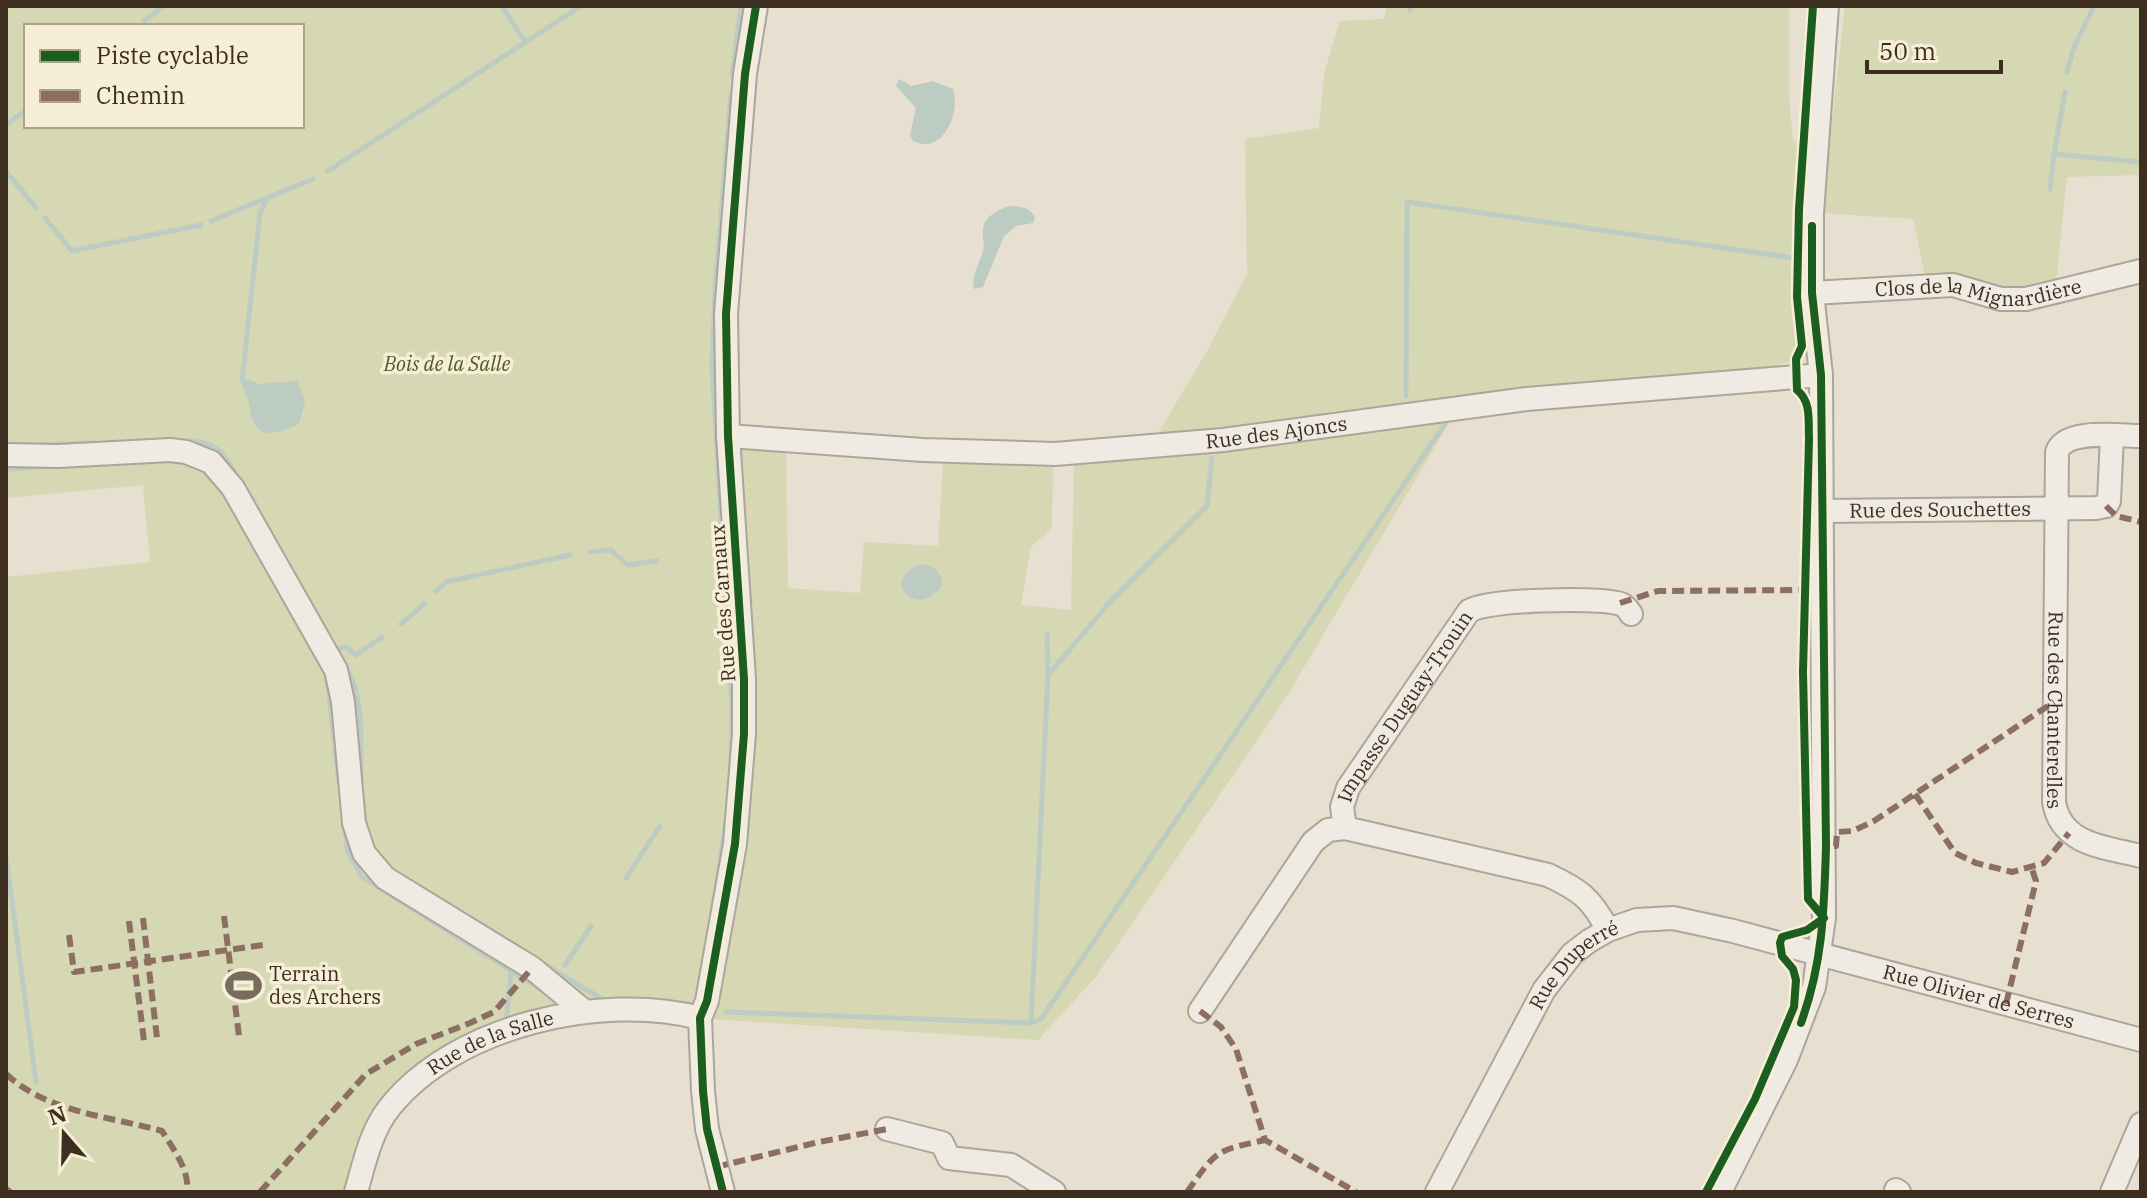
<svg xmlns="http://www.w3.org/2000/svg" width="2147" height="1198" font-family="'IBM Plex Serif',serif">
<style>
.green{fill:#d6d7b3;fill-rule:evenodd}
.water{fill:#bcccc2}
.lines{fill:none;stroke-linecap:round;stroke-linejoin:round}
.stream{stroke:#bcccc2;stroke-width:5}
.minor-casing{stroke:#ada599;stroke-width:26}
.minor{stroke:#efebe3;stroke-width:22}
.quiet{stroke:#8d6e63;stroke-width:6;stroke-dasharray:12 6;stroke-linecap:butt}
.cycleway-casing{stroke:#f7eed8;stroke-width:13}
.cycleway{stroke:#1b5e20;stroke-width:8}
.labels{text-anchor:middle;stroke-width:7;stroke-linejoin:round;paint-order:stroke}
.street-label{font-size:20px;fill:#3d2e20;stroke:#f7eed8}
.park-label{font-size:20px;font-style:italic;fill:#4d5a26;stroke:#f7eed8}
.poi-label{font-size:20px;fill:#3d2e20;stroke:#f7eed8;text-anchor:start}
</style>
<rect width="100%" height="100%" fill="#e7e0d1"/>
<path class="green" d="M6,6H757L728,436L786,440L788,588L860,593L864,542L938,546L943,463L1053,467L1052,528L1031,547L1021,605L1071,610L1074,463L1143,459L1208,349L1247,274L1245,139L1319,128L1324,73L1340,21L1384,19L1387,6H1789V97L1793,141L1829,146L1845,6H2141V175L2067,177L2056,283L2016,290L1926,279L1913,219L1819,213L1798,247L1806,333L1792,362L1743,373L1465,396L1287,696L1095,978L1038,1040L584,1011L492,1037L388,1108L356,1192H6V577L150,562L143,485L6,498ZM26,26H302V126H26Z"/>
<path class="water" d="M899,79L911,86L933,81L953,89C961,112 943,156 913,141L910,135L916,108L896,86Z
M1010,206C1021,207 1030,207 1035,217L1033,223L1016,226L1004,236L983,287L974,289C971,276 979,264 983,251C985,244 982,239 983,231C983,217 998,209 1010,206Z
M248,379L258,384L298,381L305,402L299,424C271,437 254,440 249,405C248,397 242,390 242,381Z
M922,564C935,567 942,571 942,585C918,622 876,579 922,564Z"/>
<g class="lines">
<path class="stream" d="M502,6L525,42
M1410,6V10
M144,21L164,6
M2067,72L2074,47L2094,6
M732,76L741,6
M6,125L26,110
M2054,154L2065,92
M6,171L36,208
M328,171L581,6
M2050,189L2054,154L2141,162
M45,218L72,251L201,225
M211,221L313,179
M242,381L260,213L268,197
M1406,396L1407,202L1793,258
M179,441C213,439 223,450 238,479
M39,445L93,443
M8,469L51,466
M590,552L611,550L628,565L657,561
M436,591L446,582L570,555
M401,624L424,604
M1047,635L1048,674
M336,650L346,647L356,655L382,637
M345,665C366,701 360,742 361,783
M327,677L339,782
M731,759L732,705L712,365L715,289L731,94
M345,828L348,852L362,877L545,992
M6,856L36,1082
M626,878L660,826
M714,902L727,813
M539,961L602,999
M565,965L591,926
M726,1012L1031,1023L1041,1019L1449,418
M506,1022L511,973
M1031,1023L1048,675L1111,601L1207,506L1212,458"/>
<defs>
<g id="minor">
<path id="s1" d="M1812,293L1953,285L2001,299H2026L2141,271"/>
<path id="s2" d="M728,436L923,450L1055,454L1223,440L1527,399L1821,375"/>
<path id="s3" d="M2141,436C2119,436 2065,428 2057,452L2054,802C2061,845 2105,847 2141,856"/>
<path d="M6,455L58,456L170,450L186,452L211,462L233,488L336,670L343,702L354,823L364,853L385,878L532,968L584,1011"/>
<path id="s4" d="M1822,511L2096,508L2106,506L2109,501L2112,436"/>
<path id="s5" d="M1608,930C1591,898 1580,890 1548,875L1345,828L1342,807L1348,788L1469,611C1489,599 1591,598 1617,603C1624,604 1627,608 1631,614"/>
<path d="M1200,1011L1313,842L1328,830L1345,828"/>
<path d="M887,1129L942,1143L949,1158L1011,1165L1054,1192"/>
<path d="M1896,1190L1899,1192"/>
<path id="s6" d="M356,1192C364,1164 371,1130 390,1107C455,1026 601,992 700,1018"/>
<path d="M723,1192L707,1129L703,1091L700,1018L707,1001L735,844L744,734V679L728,436L726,314L745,74L756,6"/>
<path id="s7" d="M1437,1192L1544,990L1572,954L1589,941L1608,930L1637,920L1673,918L1733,931L2141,1040"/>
<path d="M1720,1192L1786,1060L1814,987L1824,918L1821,375L1812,293V213L1827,6"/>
<path d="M2112,1192L2141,1124"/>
</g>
</defs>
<use href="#minor" class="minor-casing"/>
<use href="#minor" class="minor"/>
<path class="quiet" d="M2106,506L2116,516L2141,522
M1620,603L1658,591L1810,590
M1915,794L1955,853L1976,863L2012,872L2044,863L2069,833
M1834,846H1836L1837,832L1853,831L1874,821L2054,702
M224,916L239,1036
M143,918L157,1038
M129,921L144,1041
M69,935L74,972L263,945
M2006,1004L2036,881L2031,866
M1200,1011L1221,1027L1236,1049L1265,1140L1356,1192
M6,1074C48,1113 109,1116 162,1131C173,1149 190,1170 187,1192
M716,1167L819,1142L887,1129
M6,1189L10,1192
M260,1192L366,1074L416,1044L470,1023L494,1012L532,968
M1187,1192C1217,1150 1214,1151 1265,1140"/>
<defs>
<path id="cycleway" d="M1801,1023C1823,962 1824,911 1826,847L1821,375L1812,293V226
M723,1192L707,1129L703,1091L700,1018L707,1001L735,844L744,734V679L728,436L726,314L745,74L756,6
M1706,1192L1755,1099L1794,1007L1796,980L1793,969L1782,956L1780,943L1782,937L1807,930L1824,918L1808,899L1803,672L1809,439C1808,422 1812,402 1797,390L1796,359L1802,346L1797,297L1799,209L1813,6"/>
</defs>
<use href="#cycleway" class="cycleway-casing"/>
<use href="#cycleway" class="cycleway"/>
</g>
<defs>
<symbol id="stadium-bare" viewBox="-9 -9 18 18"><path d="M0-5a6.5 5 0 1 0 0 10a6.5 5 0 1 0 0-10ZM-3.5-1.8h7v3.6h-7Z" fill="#786c5e" stroke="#f7eed8" stroke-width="2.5" paint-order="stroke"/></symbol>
</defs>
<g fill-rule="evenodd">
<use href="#stadium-bare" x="218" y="960" width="51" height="51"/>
</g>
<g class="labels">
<g class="street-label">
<text dy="7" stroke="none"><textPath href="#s1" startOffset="168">Clos de la Mignardière</textPath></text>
<text dy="7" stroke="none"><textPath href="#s2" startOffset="550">Rue des Ajoncs</textPath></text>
<text dy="7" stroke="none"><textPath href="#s4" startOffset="118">Rue des Souchettes</textPath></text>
<text transform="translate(723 603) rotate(-94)" y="7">Rue des Carnaux</text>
<text dy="7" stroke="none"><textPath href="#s5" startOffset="432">Impasse Duguay-Trouin</textPath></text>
<text dy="7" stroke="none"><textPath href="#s3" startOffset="348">Rue des Chanterelles</textPath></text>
<text dy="7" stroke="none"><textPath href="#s7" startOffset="268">Rue Duperré</textPath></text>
<text dy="7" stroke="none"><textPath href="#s7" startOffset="700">Rue Olivier de Serres</textPath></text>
<text dy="7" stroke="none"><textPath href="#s6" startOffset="214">Rue de la Salle</textPath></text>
</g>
<g class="park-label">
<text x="447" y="371">Bois de la Salle</text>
</g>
<g class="poi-label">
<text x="269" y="981">Terrain<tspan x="269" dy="23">des Archers</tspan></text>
</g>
</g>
<rect width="2147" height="1198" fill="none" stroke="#3d2e20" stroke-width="16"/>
<rect x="24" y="24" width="280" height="104" fill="#f7eed8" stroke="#ada18e" stroke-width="2"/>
<rect x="40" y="50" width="40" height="12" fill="#1b5e20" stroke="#ada18e" stroke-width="2"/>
<text x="96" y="64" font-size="24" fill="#3d2e20">Piste cyclable</text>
<rect x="40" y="90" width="40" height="12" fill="#8d6e63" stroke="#ada18e" stroke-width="2"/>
<text x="96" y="104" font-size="24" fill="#3d2e20">Chemin</text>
<g transform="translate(64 1134) rotate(340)" stroke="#f7eed8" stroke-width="6" paint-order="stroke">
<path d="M0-6L14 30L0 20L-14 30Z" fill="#3d2e20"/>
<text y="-12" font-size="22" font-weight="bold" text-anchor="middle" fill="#3d2e20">N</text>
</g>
<path d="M1867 60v12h134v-12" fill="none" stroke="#3d2e20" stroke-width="4"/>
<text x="1879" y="60" font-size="24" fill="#3d2e20" stroke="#f7eed8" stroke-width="6" paint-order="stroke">50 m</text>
</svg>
